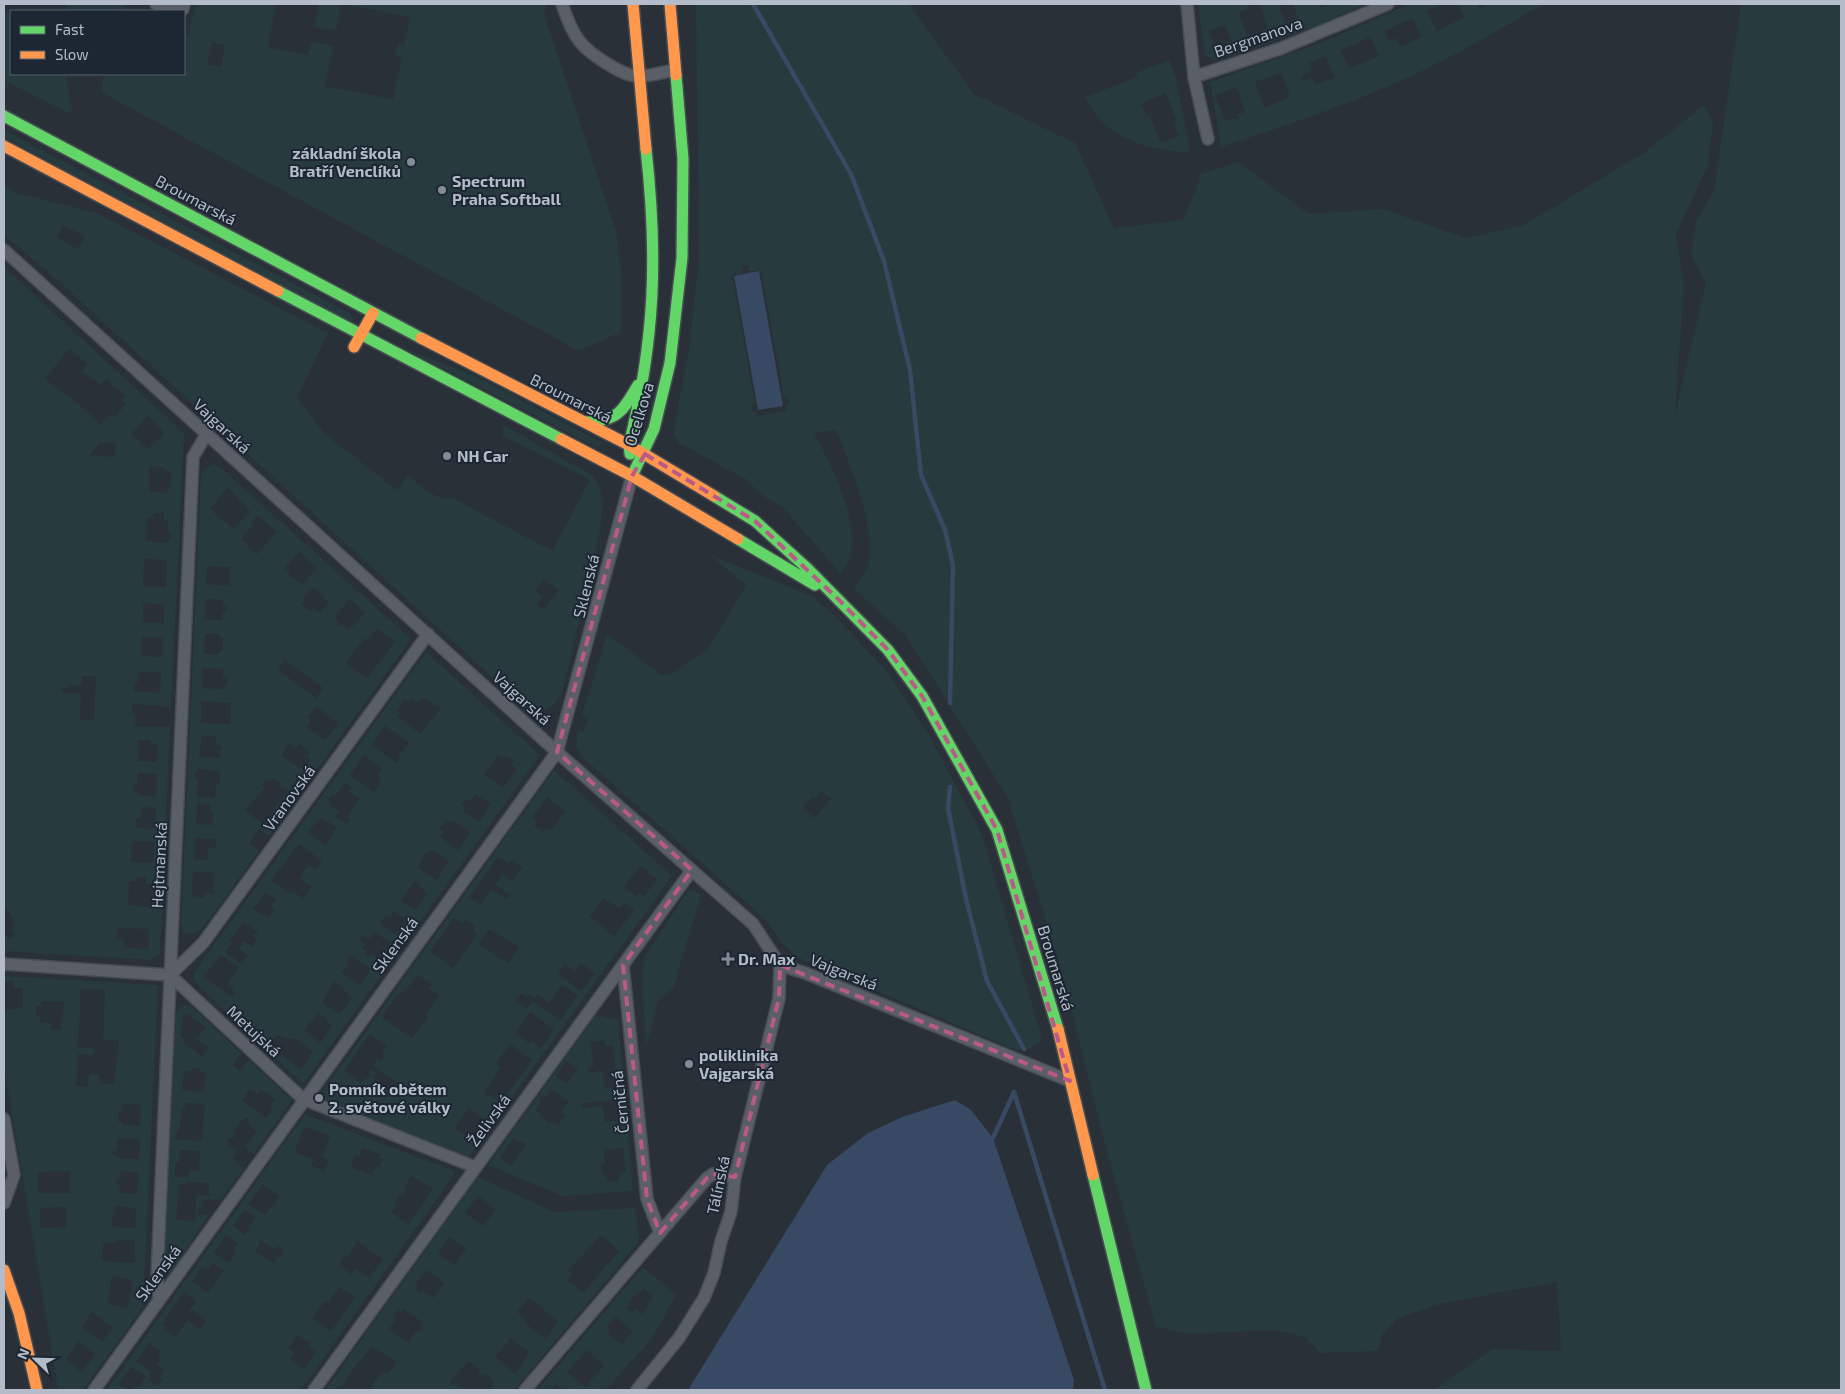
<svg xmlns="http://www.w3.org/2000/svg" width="1845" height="1394" font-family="'Exo 2',sans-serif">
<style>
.green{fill:#273a3e;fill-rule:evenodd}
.water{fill:#384963}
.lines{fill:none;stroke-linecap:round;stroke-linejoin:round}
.stream{stroke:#384963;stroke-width:4.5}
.street-casing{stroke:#484c53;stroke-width:14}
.fast-casing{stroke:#484c53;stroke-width:14}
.slow-casing{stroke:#484c53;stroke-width:14}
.street{stroke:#5a5e66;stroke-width:11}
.fast{stroke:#63d668;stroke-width:11}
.slow{stroke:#ff974d;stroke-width:11}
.marked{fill:none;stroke:#bc5a87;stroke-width:4;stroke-dasharray:10 6;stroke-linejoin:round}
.poi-dot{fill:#848b96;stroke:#1d2633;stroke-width:2}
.labels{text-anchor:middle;stroke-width:4;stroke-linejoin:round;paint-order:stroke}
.street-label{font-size:16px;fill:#b4bcc9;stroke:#1d2633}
.poi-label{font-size:16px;font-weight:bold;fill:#b4bcc9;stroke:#1d2633;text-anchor:start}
</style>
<rect width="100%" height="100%" fill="#2a3038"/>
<path class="green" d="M67,4H117L125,5L127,11H65Z
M195,4H276L268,47L308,55L311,41L333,46L325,86L393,99L402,57L395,55L398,44L404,45L410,17L341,4L336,31L314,27L319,4H547L544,14L616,231L622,279L621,332L579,351L101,92L104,74H184V33L189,34ZM212,42L225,45L221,67L207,64Z
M696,4H909L974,94L1075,143L1114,228L1183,220L1196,190L1200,174L1238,162L1309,214L1383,209L1466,238L1524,225L1645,152L1704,105L1713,121L1708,165L1676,234L1684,286L1675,414L1706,283L1691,256L1696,221L1714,191L1741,4H1841V1390H1434L1492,1349L1561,1351L1557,1282L1435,1305L1397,1319L1382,1335L1378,1351L1320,1353L1306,1337L1273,1330L1191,1334L1156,1327L1102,1134L1066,986L1008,798L906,636L854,589C858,582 866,573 868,566C876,525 851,468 836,430L814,433C832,465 859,520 850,557C849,563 844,569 841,574L783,508L759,493L746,479L679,443L673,433L689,349L699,257ZM748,265L750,271L761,270L784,398L788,397L789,405L785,406L786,411L757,416L756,411L753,412L751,404L755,403L732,275L743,273L742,266Z
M1198,4H1246L1248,9L1239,12L1247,36L1268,29L1260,4H1278L1285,23L1298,18L1293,4H1319L1321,8L1332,4H1365L1319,25L1243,52L1215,60L1205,55ZM1225,25L1231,41L1215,47L1209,31Z
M1409,4H1440L1427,11L1437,31L1464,17L1458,4H1477L1480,9L1489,4H1543C1511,23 1478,43 1444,60C1373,97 1297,122 1221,147L1210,82L1328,40ZM1413,18L1421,37L1400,47L1396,38L1389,41L1385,31ZM1370,37L1379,56L1349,68L1341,50ZM1326,56L1335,78L1315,84L1312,77L1303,81L1301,76L1312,71L1309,62ZM1281,73L1290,97L1264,108L1255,82ZM1237,87L1245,112L1237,115L1238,118L1224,120L1215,95Z
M4,13L11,15V74H66L72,111L68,113L4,80Z
M1169,60L1176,78L1190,152C1148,152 1103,137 1085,97L1137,77L1136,73ZM1166,93L1176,120L1173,122L1179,136L1161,143L1150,117L1147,118L1141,104Z
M4,130L351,314L353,320L348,321L4,137Z
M4,186L13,192L97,213L328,333L297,398L325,434L397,490L408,476C421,485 436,502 453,498L552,551L590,480L503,436V425L593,476C606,492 602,512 600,531L562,694C551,710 541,715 523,705L45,269L4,235ZM64,225L85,237L78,249L57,237ZM544,579L559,590L544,610L537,605L543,597L535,590Z
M4,267L184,433L171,707L132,704V714H135V726L170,727L160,954L151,960L4,951V937L6,935L9,939L15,935L12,929L15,923L4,904ZM69,349L87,364L82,371L100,385L106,379L125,395L121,400L126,404L115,417L111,414L101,425L82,407L45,379ZM148,416L163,431L161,438L147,449L131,434ZM101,442L116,444L115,457L89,455ZM149,467H164V471L172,472L168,493L149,492ZM153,513H164V520L168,521V530L171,534L168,543L146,541L147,517H153ZM144,558L167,561L166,587H143ZM143,603L164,604V623L143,622ZM142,637L163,638V657L141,656ZM140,671L161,673L160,693L134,691V682H138ZM82,676H96L94,720H80L81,694L62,693V688H68V685L82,686ZM139,740H151V744H158L157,762L138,761ZM138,773L157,774L156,797L142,796L134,791V785H137ZM142,807L156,808L154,829L136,828V818H141ZM132,841L154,842L153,863L131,862ZM136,877H146V884H152L154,903L151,907L128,905L129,881H135ZM118,928L149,929V948L146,949L124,948L125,939H117Z
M401,347L473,375L601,442L598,448Z
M213,464L219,466L411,639L269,836L259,829L249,843L259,851L201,930L191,935L184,933L181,926L201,475L204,469ZM228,488L250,511L233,529L210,509ZM258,515L277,532L257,554L241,539L253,525L251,523ZM299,552L317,568L303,584L288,575L290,573L285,568ZM207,566L230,567V586L206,584ZM314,587L329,603L320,613L314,608L310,612L302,605L305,601L303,598ZM206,599L223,600V605L227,606L226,612H223L222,620L205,619ZM350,599L365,613L349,630L342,624L340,626L335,617ZM377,628L395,641L367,679L345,663L365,638L368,640ZM205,634H220V637L223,638L222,651H219V654H204ZM285,660L323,688L316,698L278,670ZM203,668L223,669V677H227V685H223L222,689L202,688ZM201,701L231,703L230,724L201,723ZM317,707L337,722L338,726L325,740L307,727L311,721L307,717ZM202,736L216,737L215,745H221L220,758L199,757ZM289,744L296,749L299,744L310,752L307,757L311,760L303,770L281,755ZM198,769L220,772V784H216L215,798L197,797L198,779L195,777V773ZM272,778L288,790L264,824L245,811L265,788L262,786L266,780L269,782ZM197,803L210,804V812H213V825L196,824ZM195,838L216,839V848H208L207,860L194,859ZM193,872L214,873V894L205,893L204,898L192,896Z
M710,555L812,596L835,616L889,674L925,728L982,834L1042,1038C1035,1049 1029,1050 1016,1050L797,957L784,945L765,919L580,755L576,746L578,731L583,732L588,719L582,715L607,634L661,675L674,673L708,649L746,585ZM822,792L831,799L814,818L803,808L813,796L816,799Z
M426,652L540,755L303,1084L200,987L193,978L195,971ZM423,697L440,709L421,734L397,717L400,713L397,710L405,699L408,701L411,698L418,703ZM385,726L410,743L398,755L400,757L396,763L372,745ZM364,755L383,769L378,775L381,777L379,780L381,782L374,792L350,775ZM498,755L503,759L506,756L514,761L511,765L517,769L503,788L484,774ZM345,783L352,788L349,791L359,799L348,817L350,819L347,824L336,817L339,811L329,804V799L332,795L337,794ZM476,794L491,804L479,822L464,811L466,808L462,805L467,799L470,801ZM321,817L336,827L326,845L308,832ZM453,820L471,832L458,850L440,837L444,833L440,829L446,821L450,823ZM299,844L322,861L316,869L309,864L299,878L311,887L303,898L292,891L290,894L272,881L279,869H280ZM431,849L449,862L436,880L418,867L425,853L427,854ZM415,881L427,894L415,910L401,900ZM265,892L276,900L270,907L275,911L269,918L253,909ZM394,911L407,920L396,935L383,926L381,922L386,916L389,918ZM244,921L258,933L257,935L254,933L252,935L257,939L252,946L244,941L238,948L248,955L241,964L225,952L232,944L229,941ZM374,932L391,943L379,960L371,954L369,957L365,955L367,951L362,948L365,944L360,940L363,935L369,939ZM221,955L239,968L227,984L234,988L232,991L235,993L232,997L203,977ZM351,955L371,969L360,986L342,973L349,964L346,961ZM335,981L352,998L339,1014L322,1002ZM318,1013L327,1019L326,1022L332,1026L320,1043L304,1031ZM278,1035L287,1039L295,1038L313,1052L301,1069L281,1054L279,1057L273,1052L271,1044Z
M554,770L672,876L471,1154L467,1156L321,1099L320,1095ZM547,797L565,811L551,831L546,828L543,832L534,825L537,821L532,818ZM498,857L509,864L512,860L522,867L512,881L502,874L495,884L510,895L509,897L505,898L492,889L480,904L469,897ZM640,866L657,879L644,896L639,893L636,897L624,887ZM603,898L619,908L624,903L634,910L614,936L590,917ZM454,918L463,924L466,920L475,927L472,931L477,934L453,968L430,951ZM489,929L519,947L508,963L479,944ZM581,963L595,973L581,991L558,974L565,964L575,971ZM418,975L432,984L429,989L439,996L426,1014L429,1016L412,1038L382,1017L398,994L400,995L405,988L407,989ZM562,985L578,996L560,1020L533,1001L527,1009L515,1000L521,993L527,997L529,995L535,999L538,995L549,1003ZM530,1012L554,1029L541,1048L531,1041L529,1043L515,1033ZM370,1034L387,1046L382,1054L384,1056L381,1061L377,1059L373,1065L400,1085L394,1094L375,1081L374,1076L377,1073L371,1069L369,1073L371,1075L368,1079L365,1078L361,1083L344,1071ZM510,1044L532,1060L501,1102L491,1095L488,1097L485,1095L486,1090L501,1068L496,1064ZM469,1108L488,1122L477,1140L473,1142L454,1128Z
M694,890L701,895L673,989L659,998L646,1048L642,980L644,958L687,892Z
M4,976L158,985L143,1307L83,1390H58L4,1066V1010L23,1008L22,988H14L13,981L4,982ZM81,989L105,990L103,1040L119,1041L114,1084L99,1083V1074H89L88,1087L76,1086L78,1054L94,1055V1048L78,1047ZM42,1001L64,1002L61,1030L51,1029V1023L40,1022V1016H36V1006H41ZM123,1104L141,1105L140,1126L122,1125V1122H118L119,1111H122ZM118,1138L140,1139L139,1159L117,1158V1155H113V1151H117ZM70,1171V1193H38V1172ZM120,1171L138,1172L137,1194L119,1193L120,1185L116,1184L117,1179H120ZM115,1206L136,1208L135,1228L111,1227ZM66,1207V1227L40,1228V1208ZM117,1240L135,1241L134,1263L102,1261L103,1242L117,1243ZM112,1276L133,1280L128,1308L107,1304ZM92,1312L113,1327L102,1342L81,1327ZM78,1342L95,1354L82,1372L66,1360Z
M182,1006H191L242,1054L233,1065L240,1071L249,1060L292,1100L254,1154L244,1147L257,1131L248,1124L249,1119L247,1118C238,1121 234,1130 234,1138H228L227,1145L237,1152L233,1159L244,1168L220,1200L202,1199V1207H198V1215H209L170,1273H164L176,1012ZM188,1014L206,1028L195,1039L198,1042L200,1040L209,1048L201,1057L184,1042V1038H181L183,1016ZM192,1068H200L201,1072H206L204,1092L182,1090L184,1071H192ZM250,1089L257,1094L261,1089L275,1099L270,1107L273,1109L266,1118L242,1100ZM185,1103L205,1104L202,1141L176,1139L177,1129H180L182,1108H185ZM180,1150L200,1151L199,1171L189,1170L188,1177H175V1162H179ZM186,1181L209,1184V1196L196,1195L195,1221L176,1220L179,1184H186Z
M596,1015L618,1020L633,1191L562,1196L488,1165ZM604,1040L605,1046L613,1045L617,1087L604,1089L603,1071L588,1073V1067L594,1066L590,1042ZM567,1061L578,1069L567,1084L556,1076ZM551,1089L568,1102L561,1112L565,1115L558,1125L551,1121L549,1123L536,1110L541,1103L539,1101L542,1096L545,1098ZM618,1100L620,1120L605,1122L603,1106L581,1108L582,1103ZM513,1139L526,1144L511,1166L500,1158ZM623,1148L626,1172L619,1173V1181L607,1182L606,1175H603L601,1164L605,1163L604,1150Z
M305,1114L454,1171V1175L301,1390H133L136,1385L139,1387L146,1377L131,1367L119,1384L128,1390H107ZM307,1127L330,1136L322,1157L329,1160L324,1172L311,1165L313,1159L295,1152L303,1129ZM362,1148L380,1154L379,1157L383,1159L380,1167L376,1166L372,1175L351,1167L355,1155L359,1156ZM411,1176L433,1189L408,1224L391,1212L397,1203L395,1201L399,1195L402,1197L407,1190L404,1188ZM263,1184L280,1197L264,1215L248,1204ZM245,1209L256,1217L248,1228L250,1230L244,1234L233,1226ZM226,1235L238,1244L233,1251L236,1253L229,1263L214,1252ZM260,1240L275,1250L278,1246L283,1250L282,1258L278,1256L273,1263L256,1251ZM357,1241L383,1259L369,1278L356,1268L351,1274L339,1265L345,1255L348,1257ZM213,1263L224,1271L207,1293L192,1281L202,1267L207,1270ZM340,1287L355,1298L331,1331L312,1318L325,1301L328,1303ZM184,1292L196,1301L188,1313L190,1314L193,1310L206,1320L200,1329L188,1320L175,1337L164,1329L166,1327L162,1324ZM298,1335L310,1343L308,1346L316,1352L304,1369L290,1358L294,1352L288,1348ZM149,1342L162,1352L158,1358L160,1360L157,1365L164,1370L159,1378L162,1380L158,1386L148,1379L152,1373L136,1361Z
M478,1177L555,1212L635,1208L639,1233L638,1243L514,1390H489L495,1382L484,1373L482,1375L478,1372L480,1370L469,1361L449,1382L453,1386L456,1383L464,1390H369L372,1386L353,1371L342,1386L338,1387V1390H325ZM478,1196L496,1209L483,1226L465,1213ZM601,1235L619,1251L583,1293L568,1280L572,1274L568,1271ZM450,1237L466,1249L454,1265L438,1254ZM427,1270L444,1283L433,1298L423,1292L421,1294L415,1290L417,1287L415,1285ZM529,1297L558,1322L545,1339L524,1322L526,1319L517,1312ZM404,1309L423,1323L422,1329L415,1333L408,1342L389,1329L396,1319L393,1316L398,1310L401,1312ZM511,1338L529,1353L515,1374L495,1357ZM372,1347L397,1362L387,1375L382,1372L372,1385L352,1370Z
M643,1267L676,1295L653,1337L606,1390H563L556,1384L551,1390H537ZM644,1288L653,1297L647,1304L649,1306L642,1314L636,1309L632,1312L627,1308L630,1304L629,1302L639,1291L641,1292ZM616,1317L633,1331L622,1344L608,1334L611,1330L607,1327ZM587,1350L604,1365L585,1387L567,1372Z"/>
<path class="water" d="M759,271L783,406L758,410L734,276Z
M955,1100L971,1110L993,1138L1074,1380L1073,1390H688L827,1165L868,1133L902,1117Z"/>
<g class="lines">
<path class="stream" d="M753,4L851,174L884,261L910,370L921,475L945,530L953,565L950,703
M950,787L948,808L966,899L987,981L1024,1049
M1014,1092L1105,1390
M993,1138L1014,1092"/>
<defs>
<path id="street" d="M156,4L183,9L184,4
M562,4C573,37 580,48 611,66C619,71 627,75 636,76C648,77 663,72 675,70
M1187,4L1194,77L1208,139
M1194,77L1282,48L1388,4
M4,250L557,752L753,924L780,965L805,973L1070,1081
M4,964L170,975L303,1099L475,1167
M623,965L647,1199L660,1233
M170,975L203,943L428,634
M4,1119L14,1175L4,1203
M159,1299L157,1277L193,457L206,435
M94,1390L557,752L632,476
M314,1390L692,870
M525,1390L707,1178L713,1174L735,1177
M637,1390L679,1338L704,1298L714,1273L721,1241L731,1212L735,1177L779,998L780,965"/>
<path id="fast" d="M4,116L421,338
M278,291L561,439
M586,422C618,421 623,411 638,385
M630,454L629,445C655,339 658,257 646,149
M632,476L654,429L670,363L682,258L683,159L676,75
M714,496L755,521L808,569L888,650L922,696L997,830L1058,1029
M738,539L815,585
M1093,1175L1146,1390"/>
<path id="slow" d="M633,4L646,149
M670,4L676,75
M4,146L278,291
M421,338L629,445L714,496
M354,347L373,313
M561,439L632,476L738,539
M1058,1029L1093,1175
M4,1270L19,1313L37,1390"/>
</defs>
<use href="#street" class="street-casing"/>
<use href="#fast" class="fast-casing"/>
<use href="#slow" class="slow-casing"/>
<use href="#street" class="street"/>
<use href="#fast" class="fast"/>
<use href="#slow" class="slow"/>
</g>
<path class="marked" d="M645,454L755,521L838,599L888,650L922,696L997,830L1070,1081L780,965L779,998L735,1177L713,1174L707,1178L660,1233L647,1199L623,965L692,870L557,752L632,476Z"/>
<g class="poi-dot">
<circle cx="411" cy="162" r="5"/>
<circle cx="442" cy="190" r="5"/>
<circle cx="447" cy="456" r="5"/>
<path d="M725.5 951.5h5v5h5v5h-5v5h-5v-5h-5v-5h5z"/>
<circle cx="689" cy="1064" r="5"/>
<circle cx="319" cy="1098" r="5"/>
</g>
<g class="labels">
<g class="street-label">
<text transform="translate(1258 37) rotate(-19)" y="6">Bergmanova</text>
<text transform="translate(196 200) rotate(28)" y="6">Broumarská</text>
<text transform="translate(571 398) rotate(27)" y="6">Broumarská</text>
<text transform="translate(639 414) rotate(-73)" y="6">Ocelkova</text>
<text transform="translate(222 426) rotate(43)" y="6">Vajgarská</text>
<text transform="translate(586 586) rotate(-76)" y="6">Sklenská</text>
<text transform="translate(522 698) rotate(42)" y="6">Vajgarská</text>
<text transform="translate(289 798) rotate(-54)" y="6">Vranovská</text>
<text transform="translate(159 865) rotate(-87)" y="6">Hejtmanská</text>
<text transform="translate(395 945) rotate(-54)" y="6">Sklenská</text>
<text transform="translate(1056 968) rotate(73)" y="6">Broumarská</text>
<text transform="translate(844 972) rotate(22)" y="6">Vajgarská</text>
<text transform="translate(254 1031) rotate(43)" y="6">Metujská</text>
<text transform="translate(620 1102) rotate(-96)" y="6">Černičná</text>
<text transform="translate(489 1120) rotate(-54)" y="6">Želivská</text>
<text transform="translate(718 1185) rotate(-78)" y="6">Tálínská</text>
<text transform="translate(158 1273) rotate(-54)" y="6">Sklenská</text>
</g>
<g class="poi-label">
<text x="401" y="159" text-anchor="end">základní škola<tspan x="401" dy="18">Bratří Venclíků</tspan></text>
<text x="452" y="187">Spectrum<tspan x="452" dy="18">Praha Softball</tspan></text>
<text x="457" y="462">NH Car</text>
<text x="738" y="965">Dr. Max</text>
<text x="699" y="1061">poliklinika<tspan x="699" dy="18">Vajgarská</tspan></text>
<text x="329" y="1095">Pomník obětem<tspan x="329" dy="18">2. světové války</tspan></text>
</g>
</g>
<rect width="1845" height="1394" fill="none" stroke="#b4bcc9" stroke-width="10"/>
<rect x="10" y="10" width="175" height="65" fill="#1d2633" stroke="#59626f"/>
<rect x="20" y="26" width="25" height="8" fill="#63d668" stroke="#59626f"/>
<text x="55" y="35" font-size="15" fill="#b4bcc9">Fast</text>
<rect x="20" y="51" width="25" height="8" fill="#ff974d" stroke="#59626f"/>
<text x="55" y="60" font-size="15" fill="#b4bcc9">Slow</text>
<g transform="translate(35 1359) rotate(293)" stroke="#1d2633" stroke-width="4" paint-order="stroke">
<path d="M0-4L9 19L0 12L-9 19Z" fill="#b4bcc9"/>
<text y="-8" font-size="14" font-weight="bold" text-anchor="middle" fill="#b4bcc9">N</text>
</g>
</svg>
